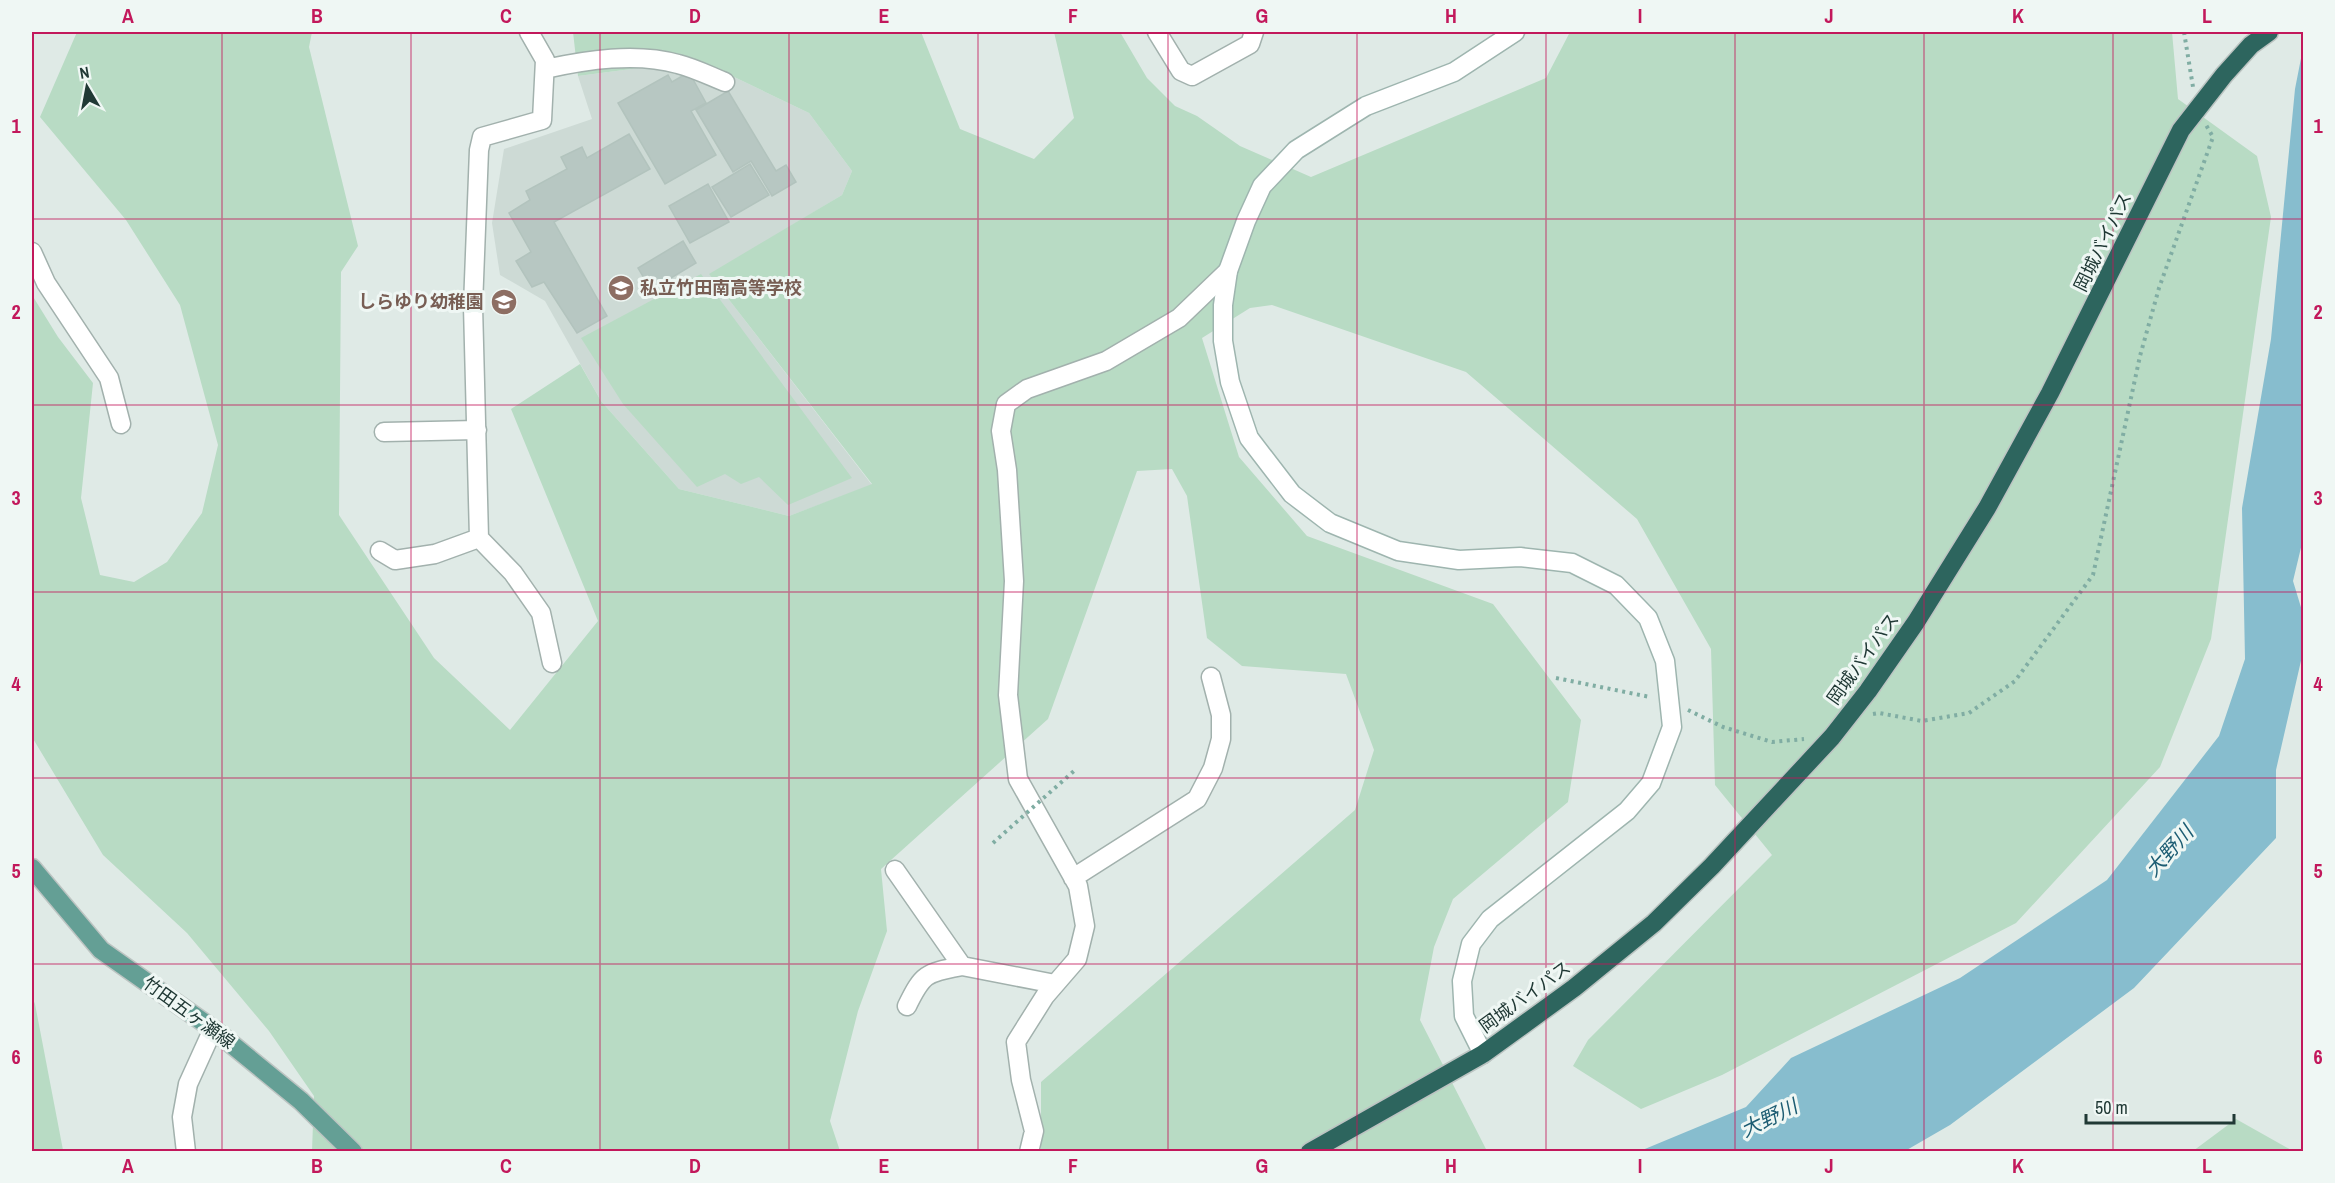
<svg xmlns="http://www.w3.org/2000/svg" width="2335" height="1183" font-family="'Archivo Narrow','Noto Sans JP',sans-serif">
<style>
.built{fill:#cddad5}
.green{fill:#b8dbc4}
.water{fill:#87bdce}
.building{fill:#b7c7c2;stroke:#b2c3bd;stroke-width:1.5}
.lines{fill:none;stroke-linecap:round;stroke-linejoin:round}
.street-casing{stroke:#a2b1ad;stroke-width:21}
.secondary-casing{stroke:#9eb5af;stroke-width:21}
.primary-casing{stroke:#bcc4c2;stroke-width:21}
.highway-casing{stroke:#bcc4c2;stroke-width:21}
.path{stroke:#80ada3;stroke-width:4;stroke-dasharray:3 4.5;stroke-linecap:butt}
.street{stroke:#fff;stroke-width:18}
.secondary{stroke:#fff;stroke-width:18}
.primary{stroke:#649f95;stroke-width:18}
.highway{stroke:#2d655e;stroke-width:18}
.path-bridge{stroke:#80ada3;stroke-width:4;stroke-dasharray:3 4.5;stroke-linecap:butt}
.grid{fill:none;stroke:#c2185b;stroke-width:1.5;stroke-opacity:0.55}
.labels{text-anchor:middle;stroke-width:6;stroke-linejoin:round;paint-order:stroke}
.street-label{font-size:18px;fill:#203935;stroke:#eff7f4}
.education-label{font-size:18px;font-weight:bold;fill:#785e54;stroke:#eff7f4;text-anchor:start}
.water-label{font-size:20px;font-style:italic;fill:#1d5d73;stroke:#eff7f4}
.neatline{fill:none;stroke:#c2185b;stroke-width:2}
.grid-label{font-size:20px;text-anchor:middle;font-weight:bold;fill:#c2185b}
</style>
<rect width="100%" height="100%" fill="#dfeae6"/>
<path class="built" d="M662,65L730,75L809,113L852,171L842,195L710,275L872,485L789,516L679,489L601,401L545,301L500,275L492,223L504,149L592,119L578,76Z"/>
<path class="green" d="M77,32H312L309,47L358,246L341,272L339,515L434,658L510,730L598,621L511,409L580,364L601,401L679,489L789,516L872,484L709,274L842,195L852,171L809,113L730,75L662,65L578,76L573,32H921L960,129L1034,159L1074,118L1054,32H1120L1147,78L1175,106L1197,116L1240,146L1311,177L1546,78L1570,32H2172L2178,99L2257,156L2271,217L2211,639L2160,767L2016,923L1722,1075L1641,1109L1573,1066L1588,1040L1772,855L1715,785L1711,649L1637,519L1466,372L1272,305L1250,308L1202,338L1239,457L1307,536L1493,604L1581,720L1568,802L1453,899L1434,947L1420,1020L1487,1151H1041V1082L1355,810L1374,750L1346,674L1242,666L1207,638L1187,496L1172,469L1137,471L1048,719L881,869L887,931L858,1011L830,1121L840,1151H312L314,1096L269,1031L187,933L103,855L32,737V295L58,337L93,383L81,498L100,575L134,582L167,562L202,513L218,445L180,305L126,220L40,117Z
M701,274L852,478L788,505L759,477L741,484L725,474L697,487L623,404L581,338Z
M32,997L35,1004L63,1150L68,1151H32Z
M2236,1119L2293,1151H2193Z"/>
<path class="water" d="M2303,48L2304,535L2293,581L2303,614V652L2276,770V838L2134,988L1950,1125L1905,1151H1640L1746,1107L1791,1058L1960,978L2107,880L2219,736L2245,659L2242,508L2271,339L2295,89Z"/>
<path class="building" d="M689,72L706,103L691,111L716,155L665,184L618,103L668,75L672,82Z
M728,91L776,171L786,165L796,182L772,196L751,161L733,172L696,110Z
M629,134L650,169L554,222L607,316L577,333L544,282L532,287L516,261L531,252L509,213L530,200L526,191L567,169L561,157L582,147L587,158Z
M750,164L769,195L731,217L712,187Z
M708,184L729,222L690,243L669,206Z
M683,241L696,263L651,290L638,268Z"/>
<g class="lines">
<defs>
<path id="street" d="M529,32L545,60L542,120L482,137L479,150L473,306L479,538L513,573L541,613L552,663
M1157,32L1181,71L1192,76L1250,44L1254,32
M545,69C586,60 636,52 678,64C694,68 710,76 725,82
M32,252L46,283L109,378L121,424
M384,432L477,430
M380,551L395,560L435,554L479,538
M895,870L962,966L1055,984
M1073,878L1197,799L1213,768L1221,739V715L1211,677
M907,1006C923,973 926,973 962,966
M186,1152L182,1117L188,1084L213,1029
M1029,1152L1034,1131L1021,1080L1016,1042L1045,996L1077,959L1085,926L1078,886L1018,779L1008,695L1014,581L1007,470L1001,431L1006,404L1027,389L1106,361L1179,318L1228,271"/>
<path id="secondary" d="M1483,1054L1464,1016L1462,981L1471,944L1490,919L1627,811L1651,783L1672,727L1665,661L1648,618L1616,585L1572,563L1520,557L1459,560L1398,551L1330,523L1292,494L1249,438L1230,382L1223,341V305L1228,271L1246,221L1262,186L1296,150L1366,106L1454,72L1515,32"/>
<path id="primary" d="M32,868L101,950L213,1029L301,1101L353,1152"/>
<path id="highway" d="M1310,1152L1483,1054L1574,988L1654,923L1712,866L1832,737L1868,691L1916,622L1987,508L2050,393L2181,130L2224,75L2251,45L2269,32"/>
</defs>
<use href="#street" class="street-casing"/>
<use href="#secondary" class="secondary-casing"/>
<use href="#primary" class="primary-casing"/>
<use href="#highway" class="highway-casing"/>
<path class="path" d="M2184,32L2193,87
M1556,678L1650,697
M1688,710L1723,727L1772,742L1804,739
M1873,714L1879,713L1922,721L1969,713L2015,681L2093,575L2140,356L2159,288L2213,137L2206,125"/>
<use href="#street" class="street"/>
<use href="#secondary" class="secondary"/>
<use href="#primary" class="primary"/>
<use href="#highway" class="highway"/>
<path class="path-bridge" d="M993,843L1075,770"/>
</g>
<path class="grid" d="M222,32V1152M411,32V1152M600,32V1152M789,32V1152M978,32V1152M1168,32V1152M1357,32V1152M1546,32V1152M1735,32V1152M1924,32V1152M2113,32V1152M32,219H2304M32,405H2304M32,592H2304M32,778H2304M32,964H2304"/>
<defs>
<symbol id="school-disc" viewBox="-11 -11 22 22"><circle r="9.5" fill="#8d6e63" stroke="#eff7f4"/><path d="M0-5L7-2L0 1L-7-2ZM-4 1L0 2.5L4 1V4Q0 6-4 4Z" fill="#fff"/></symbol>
</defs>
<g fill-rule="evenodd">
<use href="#school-disc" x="606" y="273" width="30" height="30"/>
<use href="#school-disc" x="489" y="287" width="30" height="30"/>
</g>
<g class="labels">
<g class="street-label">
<text transform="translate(2103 242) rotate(-64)" y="6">岡城バイパス</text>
<text transform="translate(1863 659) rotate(-54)" y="6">岡城バイパス</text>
<text transform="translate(1525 997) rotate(-36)" y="6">岡城バイパス</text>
<text transform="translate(189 1013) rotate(36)" y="6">竹田五ヶ瀬線</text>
</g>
<g class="education-label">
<text x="640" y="294">私立竹田南高等学校</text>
<text x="484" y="308" text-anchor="end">しらゆり幼稚園</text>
</g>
<g class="water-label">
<text transform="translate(2169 851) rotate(-48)" y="7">大野川</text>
<text transform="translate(1769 1118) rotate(-26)" y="7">大野川</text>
</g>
</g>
<rect width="2335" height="1183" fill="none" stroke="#eff7f4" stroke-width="66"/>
<g transform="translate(87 87) rotate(350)" stroke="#eff7f4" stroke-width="4.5" paint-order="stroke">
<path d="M0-4.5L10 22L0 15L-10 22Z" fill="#203935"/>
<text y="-9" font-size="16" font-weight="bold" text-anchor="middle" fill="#203935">N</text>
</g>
<path d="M2086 1114v9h148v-9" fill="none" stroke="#203935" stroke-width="3"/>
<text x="2095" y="1114" font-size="18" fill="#203935" stroke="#eff7f4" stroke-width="4.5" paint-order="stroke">50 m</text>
<rect x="33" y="33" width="2269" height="1117" class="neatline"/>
<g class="grid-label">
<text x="128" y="23">A</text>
<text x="317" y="23">B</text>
<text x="506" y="23">C</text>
<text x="695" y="23">D</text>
<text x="884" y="23">E</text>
<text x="1073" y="23">F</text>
<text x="1262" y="23">G</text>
<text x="1451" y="23">H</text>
<text x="1640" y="23">I</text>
<text x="1829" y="23">J</text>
<text x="2018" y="23">K</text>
<text x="2207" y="23">L</text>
<text x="16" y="133">1</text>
<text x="2318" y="133">1</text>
<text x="16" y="319">2</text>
<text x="2318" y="319">2</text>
<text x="16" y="505">3</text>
<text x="2318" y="505">3</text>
<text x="16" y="691">4</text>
<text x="2318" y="691">4</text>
<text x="16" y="878">5</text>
<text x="2318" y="878">5</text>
<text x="16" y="1064">6</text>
<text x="2318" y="1064">6</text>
<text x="128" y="1173">A</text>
<text x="317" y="1173">B</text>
<text x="506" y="1173">C</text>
<text x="695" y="1173">D</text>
<text x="884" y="1173">E</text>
<text x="1073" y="1173">F</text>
<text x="1262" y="1173">G</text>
<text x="1451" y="1173">H</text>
<text x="1640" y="1173">I</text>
<text x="1829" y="1173">J</text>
<text x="2018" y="1173">K</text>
<text x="2207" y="1173">L</text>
</g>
</svg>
